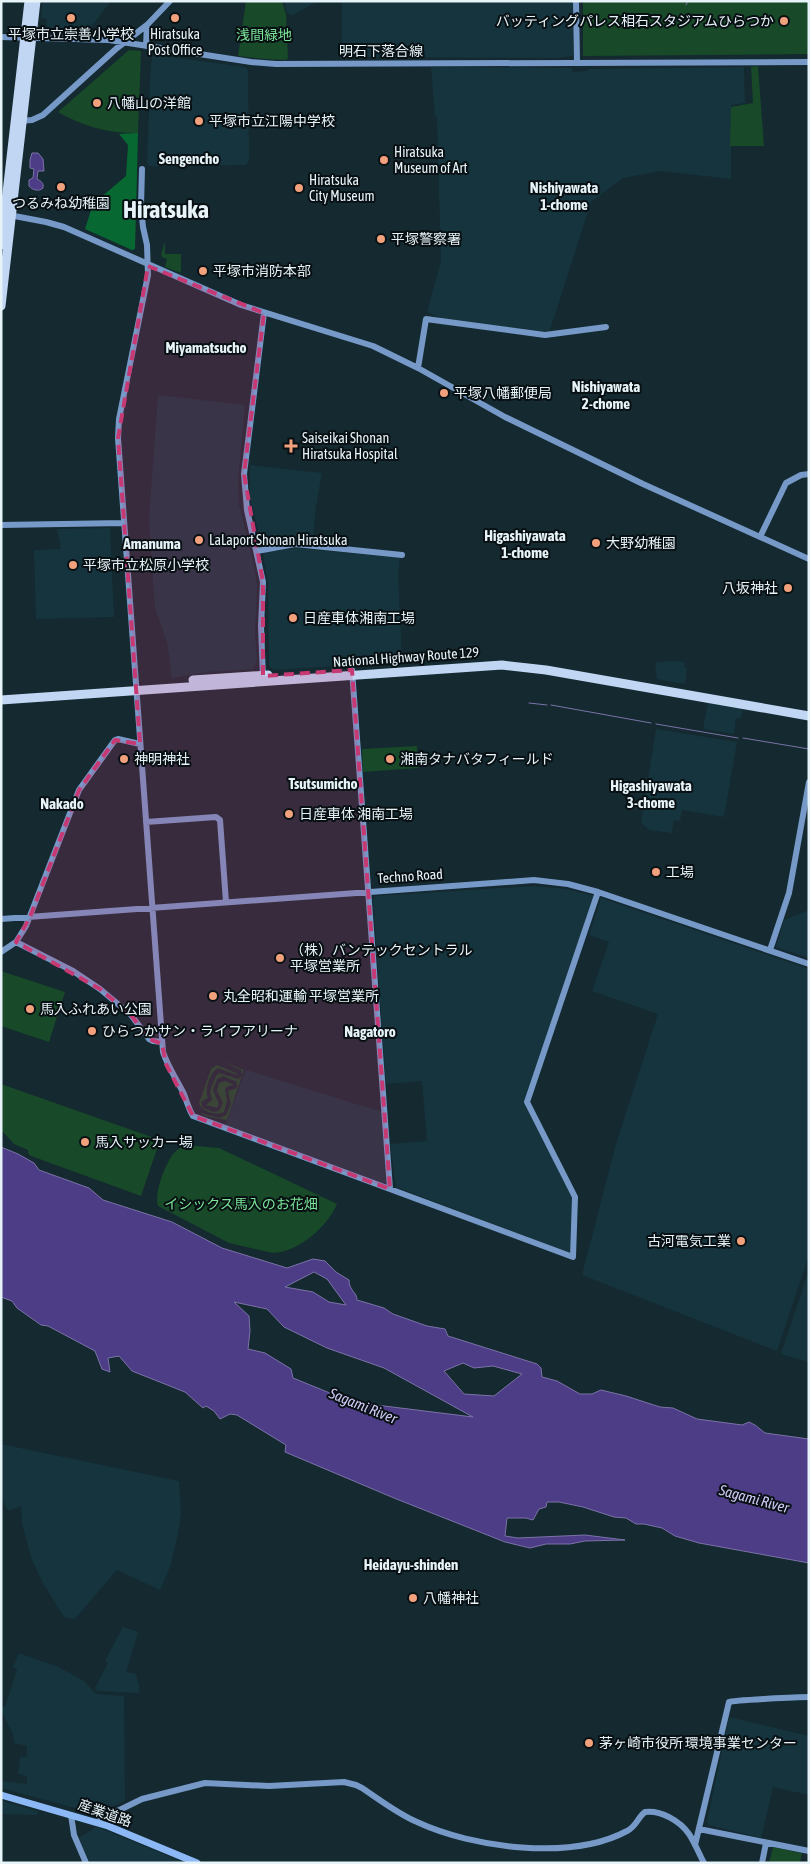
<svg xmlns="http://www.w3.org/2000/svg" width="810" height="1864" font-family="'Asap Condensed','Noto Sans JP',sans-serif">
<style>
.built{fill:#16343e}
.green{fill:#184928}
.forest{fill:#086832}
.water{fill:#4d3c86;stroke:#7b73a8;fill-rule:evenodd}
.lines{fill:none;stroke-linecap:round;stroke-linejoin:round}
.stream{stroke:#7b73a8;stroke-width:1}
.secondary{stroke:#7699c8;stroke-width:6}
.primary{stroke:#8cb9f6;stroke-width:7}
.highway{stroke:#c0d6f3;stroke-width:9}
.marked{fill:#c73973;fill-opacity:0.2;stroke:#c73973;stroke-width:4;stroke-dasharray:10 6;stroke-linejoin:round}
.poi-dot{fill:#f1a17b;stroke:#081013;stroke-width:2}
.labels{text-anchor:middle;stroke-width:4;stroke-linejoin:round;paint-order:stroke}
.poi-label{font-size:14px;fill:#e6f3f8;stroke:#081013;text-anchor:start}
.park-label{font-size:14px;fill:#7ae598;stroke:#081013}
.street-label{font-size:14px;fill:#e6f3f8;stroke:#081013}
.neighbourhood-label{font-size:15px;font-weight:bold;fill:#e6f3f8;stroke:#081013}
.water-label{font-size:15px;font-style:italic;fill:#cec8f3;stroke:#081013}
.town-label{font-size:24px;font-weight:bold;fill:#e6f3f8;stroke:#081013}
</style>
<rect width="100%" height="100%" fill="#142930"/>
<path class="built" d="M43,1H111L85,35L47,33V19L41,18Z
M285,1H318L291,16L286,11Z
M342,1H573V56L557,58L342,57Z
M155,55L245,67L248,70L249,161L246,165L149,166L147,164L150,81L152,57Z
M431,67L572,68L573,72L587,71L589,69L744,67L745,103L731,105V179L660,171L623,178L591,202L550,330L548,332L445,320L427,312L441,261L437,117H435Z
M158,395L245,405L238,481L239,505L253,560L257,586L255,633L257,660L253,669L208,672L172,678L167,642L155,608L149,520Z
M250,465L322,473L316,506L313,539L310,541H288L264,545L261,543L250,497Z
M110,528L114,617L36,619L34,550L61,549L57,529Z
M297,548L400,558L398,573L402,662L274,670L269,666L268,583L263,555L265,552Z
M670,661L685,662L684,667L687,668L685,684L657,679L655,663Z
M708,702L743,708L741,718H736L734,734L703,729Z
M656,729L737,742L724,817L682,810L680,821L674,820L672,833L650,830L641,823Z
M535,886L566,889L595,896L525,1104L573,1199L571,1253L396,1187L390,1144L427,1141L422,1081L386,1084L373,899L375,896Z
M601,898L809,969V1255L777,1351L582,1275L616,1144L658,1014L592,991L609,942L589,935Z
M809,910V958L776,947L784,920Z
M246,1070L382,1112L386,1182L384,1184L225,1126Z
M809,1270V1362L781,1354Z
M1,1444L179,1481L181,1513L178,1534L170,1567L160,1590L117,1570L75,1619L64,1617L44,1585L32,1560L22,1524L21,1506L8,1511L1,1498Z
M123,1627L138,1632L126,1672L136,1674L139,1686V1693L98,1691L95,1688L108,1663L105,1661Z
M19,1653L58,1667L79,1678L85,1682L96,1694L124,1696L125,1801L97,1814L1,1788V1781L27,1784V1776L18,1774L20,1757H27V1746L14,1743L13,1734L1,1710V1706L5,1707L17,1670L13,1667Z
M729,1717L809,1736V1795L773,1787L761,1838L709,1825L707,1822Z
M1,1801L38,1811L37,1815L1,1814Z
M96,1827L105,1830L185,1863H90L79,1838Z"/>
<path class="green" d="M246,1H282L286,14L288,58L286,60L265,59L238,56Z
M583,1H809V54L583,56Z
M129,50L141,51L138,133C111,134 81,126 58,112Z
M758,66L764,146H730L731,107L753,103L751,67Z
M165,242V254H181V273L165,267L167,259L162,257L161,254Z
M417,746L418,768L363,772L362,749Z
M1,971L65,992L49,1042L1,1026Z
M219,1060L244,1070L227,1120L205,1116L200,1113L220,1118L226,1115L231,1104L228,1091L237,1088V1082L223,1076L217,1079L213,1090L219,1104L217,1108L206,1105L212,1100L210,1091L216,1076L219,1073L238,1079L242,1076L241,1070Z
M217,1065L238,1074L237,1075L218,1068C210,1072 204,1090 208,1098L201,1102L203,1108L214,1112L219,1111L223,1103L217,1091L219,1083L225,1081L234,1085L228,1086L225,1089L227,1101L224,1112C216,1116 202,1112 199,1103L211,1069Z
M1,1084L160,1140L141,1196L31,1156L28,1153V1150L14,1144L1,1130Z
M187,1145L219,1148L337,1204C327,1227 299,1252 273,1253L229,1243L158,1206C154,1194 164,1168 171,1157C174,1151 181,1147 187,1145Z
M773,1847L802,1853L800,1863H769Z"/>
<path class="forest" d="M138,133L135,249L132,250L85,229L93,204L126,176L128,145L119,134Z"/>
<path class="water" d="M32,153H38L43,159L44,171H38L37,179C41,181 44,183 43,188C39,192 32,190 29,186V180L33,178L34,169L30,168V160Z
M1,1147L18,1154L34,1163L39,1170L89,1188L103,1200L172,1222L222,1248L287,1268L313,1259L325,1261L336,1272L349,1280C349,1291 357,1292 357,1300L384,1308L393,1314L427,1326L445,1329L448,1336L537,1364L541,1368L542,1377L557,1381L580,1394H592L601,1390L626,1396L660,1407L673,1408L697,1419L742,1425L749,1422L755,1425L765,1433L809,1439V1563L699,1543L675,1536L662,1528L644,1524H636L626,1518L614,1517L583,1507L559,1502H547L546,1507L539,1509L533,1520L526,1518H507L505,1536L518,1538L585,1535L625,1540L585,1541L570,1544H546L530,1548L505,1542L394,1498L285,1452L286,1445L237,1415L230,1414L220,1419L214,1411L206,1406L203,1408L185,1392L132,1371L119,1356L108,1358L110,1372L102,1369L95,1351L48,1326L41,1325L17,1308L12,1301L1,1297ZM314,1272L327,1279L346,1305L329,1302L313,1292L285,1287ZM234,1302L267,1309L284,1327L327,1348L384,1368L473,1417L352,1402L293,1378L291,1369L265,1353L248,1349L250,1331L249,1316ZM463,1363L474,1368L493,1366L522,1374L494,1396L464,1394L444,1371Z"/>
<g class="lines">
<path class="stream" d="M686,5L688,1
M529,703L547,705
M551,705L651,723
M656,724L738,738
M743,738L809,749"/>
<path class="secondary" d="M576,1L577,63
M1,37L109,40L251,62L276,64L809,62
M146,46L147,25
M19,121L32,120L43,115L117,48L147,25L170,1
M142,169L141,206L143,227L147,245L148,275L119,419L118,438L163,1052C168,1067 177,1080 184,1094C187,1102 189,1110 193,1116L573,1257L575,1197L527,1102L598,892
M9,215L46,222L64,227L241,305L373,346L418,368L505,417L643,484L809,559
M418,368L426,319L545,335L606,327
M1,525L124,523
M760,537L786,483L801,475L809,474
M257,551L295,544L402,555
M352,670L390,1189
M263,678L261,626L263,582L247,510L244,474L264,313
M146,822L216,817L220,820L226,902
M1,919L534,880L568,884L598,892L809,964
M16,942L73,971L100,989L131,1015L149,1039L153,1041L162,1042
M770,950L789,893L809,782
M1,952L16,942L26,926L79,790L115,740L118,739L140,744
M71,1815L74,1835L86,1863
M95,1822L142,1799L205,1783L269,1786L344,1782L356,1785L362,1788C380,1800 398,1814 417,1822C473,1848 571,1861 627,1831C636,1827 638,1817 645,1812C661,1810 680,1821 689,1834C695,1843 699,1854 704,1863
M699,1829L809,1851
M695,1845L729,1702C733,1700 800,1697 809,1697
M762,1863L766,1843"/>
<path class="primary" d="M1,1795L108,1826L197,1863"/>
<path class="highway" d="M1,245L29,1
M1,306L36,1
M193,680L268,675
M1,700L502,665L546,670L809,716"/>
</g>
<path class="marked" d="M148,266L264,313L244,474L263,582V676L352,670L390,1189L193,1116L166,1064L162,1044L149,1039L131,1015L100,989L16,942L30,917L79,790L115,740L140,744L118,438Z"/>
<g class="poi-dot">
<circle cx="71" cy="18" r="5"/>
<circle cx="175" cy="18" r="5"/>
<circle cx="784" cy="21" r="5"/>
<circle cx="97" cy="103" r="5"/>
<circle cx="199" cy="121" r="5"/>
<circle cx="384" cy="160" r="5"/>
<circle cx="61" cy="187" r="5"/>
<circle cx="299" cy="188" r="5"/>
<circle cx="381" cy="239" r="5"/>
<circle cx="203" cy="271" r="5"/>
<circle cx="444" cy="393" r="5"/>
<path d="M288.5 438.5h5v5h5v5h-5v5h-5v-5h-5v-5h5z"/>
<circle cx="199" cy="540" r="5"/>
<circle cx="596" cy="543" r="5"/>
<circle cx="73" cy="565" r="5"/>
<circle cx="788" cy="588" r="5"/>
<circle cx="293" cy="618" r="5"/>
<circle cx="124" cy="759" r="5"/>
<circle cx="390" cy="759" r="5"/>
<circle cx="289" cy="814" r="5"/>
<circle cx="656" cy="872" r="5"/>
<circle cx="280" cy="958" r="5"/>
<circle cx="213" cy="996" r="5"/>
<circle cx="30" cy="1009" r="5"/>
<circle cx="92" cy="1031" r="5"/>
<circle cx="85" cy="1142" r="5"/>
<circle cx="741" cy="1241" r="5"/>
<circle cx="413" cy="1598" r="5"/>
<circle cx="589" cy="1743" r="5"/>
</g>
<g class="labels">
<g class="poi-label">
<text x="774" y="26" text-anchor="end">バッティングパレス相石スタジアムひらつか</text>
<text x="71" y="39" text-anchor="middle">平塚市立崇善小学校</text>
<text x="175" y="39" text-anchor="middle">Hiratsuka<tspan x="175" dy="16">Post Office</tspan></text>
<text x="107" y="108">八幡山の洋館</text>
<text x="209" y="126">平塚市立江陽中学校</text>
<text x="394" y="157">Hiratsuka<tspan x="394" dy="16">Museum of Art</tspan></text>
<text x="309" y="185">Hiratsuka<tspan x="309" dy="16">City Museum</tspan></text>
<text x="61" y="208" text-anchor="middle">つるみね幼稚園</text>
<text x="391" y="244">平塚警察署</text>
<text x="213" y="276">平塚市消防本部</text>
<text x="454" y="398">平塚八幡郵便局</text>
<text x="302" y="443">Saiseikai Shonan<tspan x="302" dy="16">Hiratsuka Hospital</tspan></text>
<text x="209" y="545">LaLaport Shonan Hiratsuka</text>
<text x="606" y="548">大野幼稚園</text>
<text x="83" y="570">平塚市立松原小学校</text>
<text x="778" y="593" text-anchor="end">八坂神社</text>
<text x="303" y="623">日産車体湘南工場</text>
<text x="134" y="764">神明神社</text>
<text x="400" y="764">湘南タナバタフィールド</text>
<text x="299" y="819">日産車体 湘南工場</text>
<text x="666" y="877">工場</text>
<text x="290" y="955">（株）バンテックセントラル<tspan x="290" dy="16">平塚営業所</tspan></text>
<text x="223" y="1001">丸全昭和運輸 平塚営業所</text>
<text x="40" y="1014">馬入ふれあい公園</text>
<text x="102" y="1036">ひらつかサン・ライフアリーナ</text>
<text x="95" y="1147">馬入サッカー場</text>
<text x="731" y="1246" text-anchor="end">古河電気工業</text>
<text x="423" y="1603">八幡神社</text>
<text x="599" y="1748">茅ヶ崎市役所 環境事業センター</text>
</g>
<g class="park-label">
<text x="264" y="40">浅間緑地</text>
<text x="241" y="1209">イシックス馬入のお花畑</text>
</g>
<g class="street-label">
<text x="381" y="56">明石下落合線</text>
<text transform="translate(406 657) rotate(-4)" y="5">National Highway Route 129</text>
<text transform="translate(410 876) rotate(-4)" y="5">Techno Road</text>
<text transform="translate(105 1813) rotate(19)" y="5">産業道路</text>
</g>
<g class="neighbourhood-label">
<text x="189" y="164">Sengencho</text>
<text x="564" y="193">Nishiyawata<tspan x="564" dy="17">1-chome</tspan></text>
<text x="206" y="353">Miyamatsucho</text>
<text x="606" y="392">Nishiyawata<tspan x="606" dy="17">2-chome</tspan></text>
<text x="525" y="541">Higashiyawata<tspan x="525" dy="17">1-chome</tspan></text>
<text x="152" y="549">Amanuma</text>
<text x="323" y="789">Tsutsumicho</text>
<text x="651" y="791">Higashiyawata<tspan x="651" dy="17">3-chome</tspan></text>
<text x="62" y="809">Nakado</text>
<text x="370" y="1037">Nagatoro</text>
<text x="411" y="1570">Heidayu-shinden</text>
</g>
<g class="water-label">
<text transform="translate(363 1406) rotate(22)" y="5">Sagami River</text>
<text transform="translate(754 1499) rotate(15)" y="5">Sagami River</text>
</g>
<g class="town-label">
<text x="166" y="218">Hiratsuka</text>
</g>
</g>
<rect width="810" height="1864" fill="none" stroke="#e6f3f8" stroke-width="5"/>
</svg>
